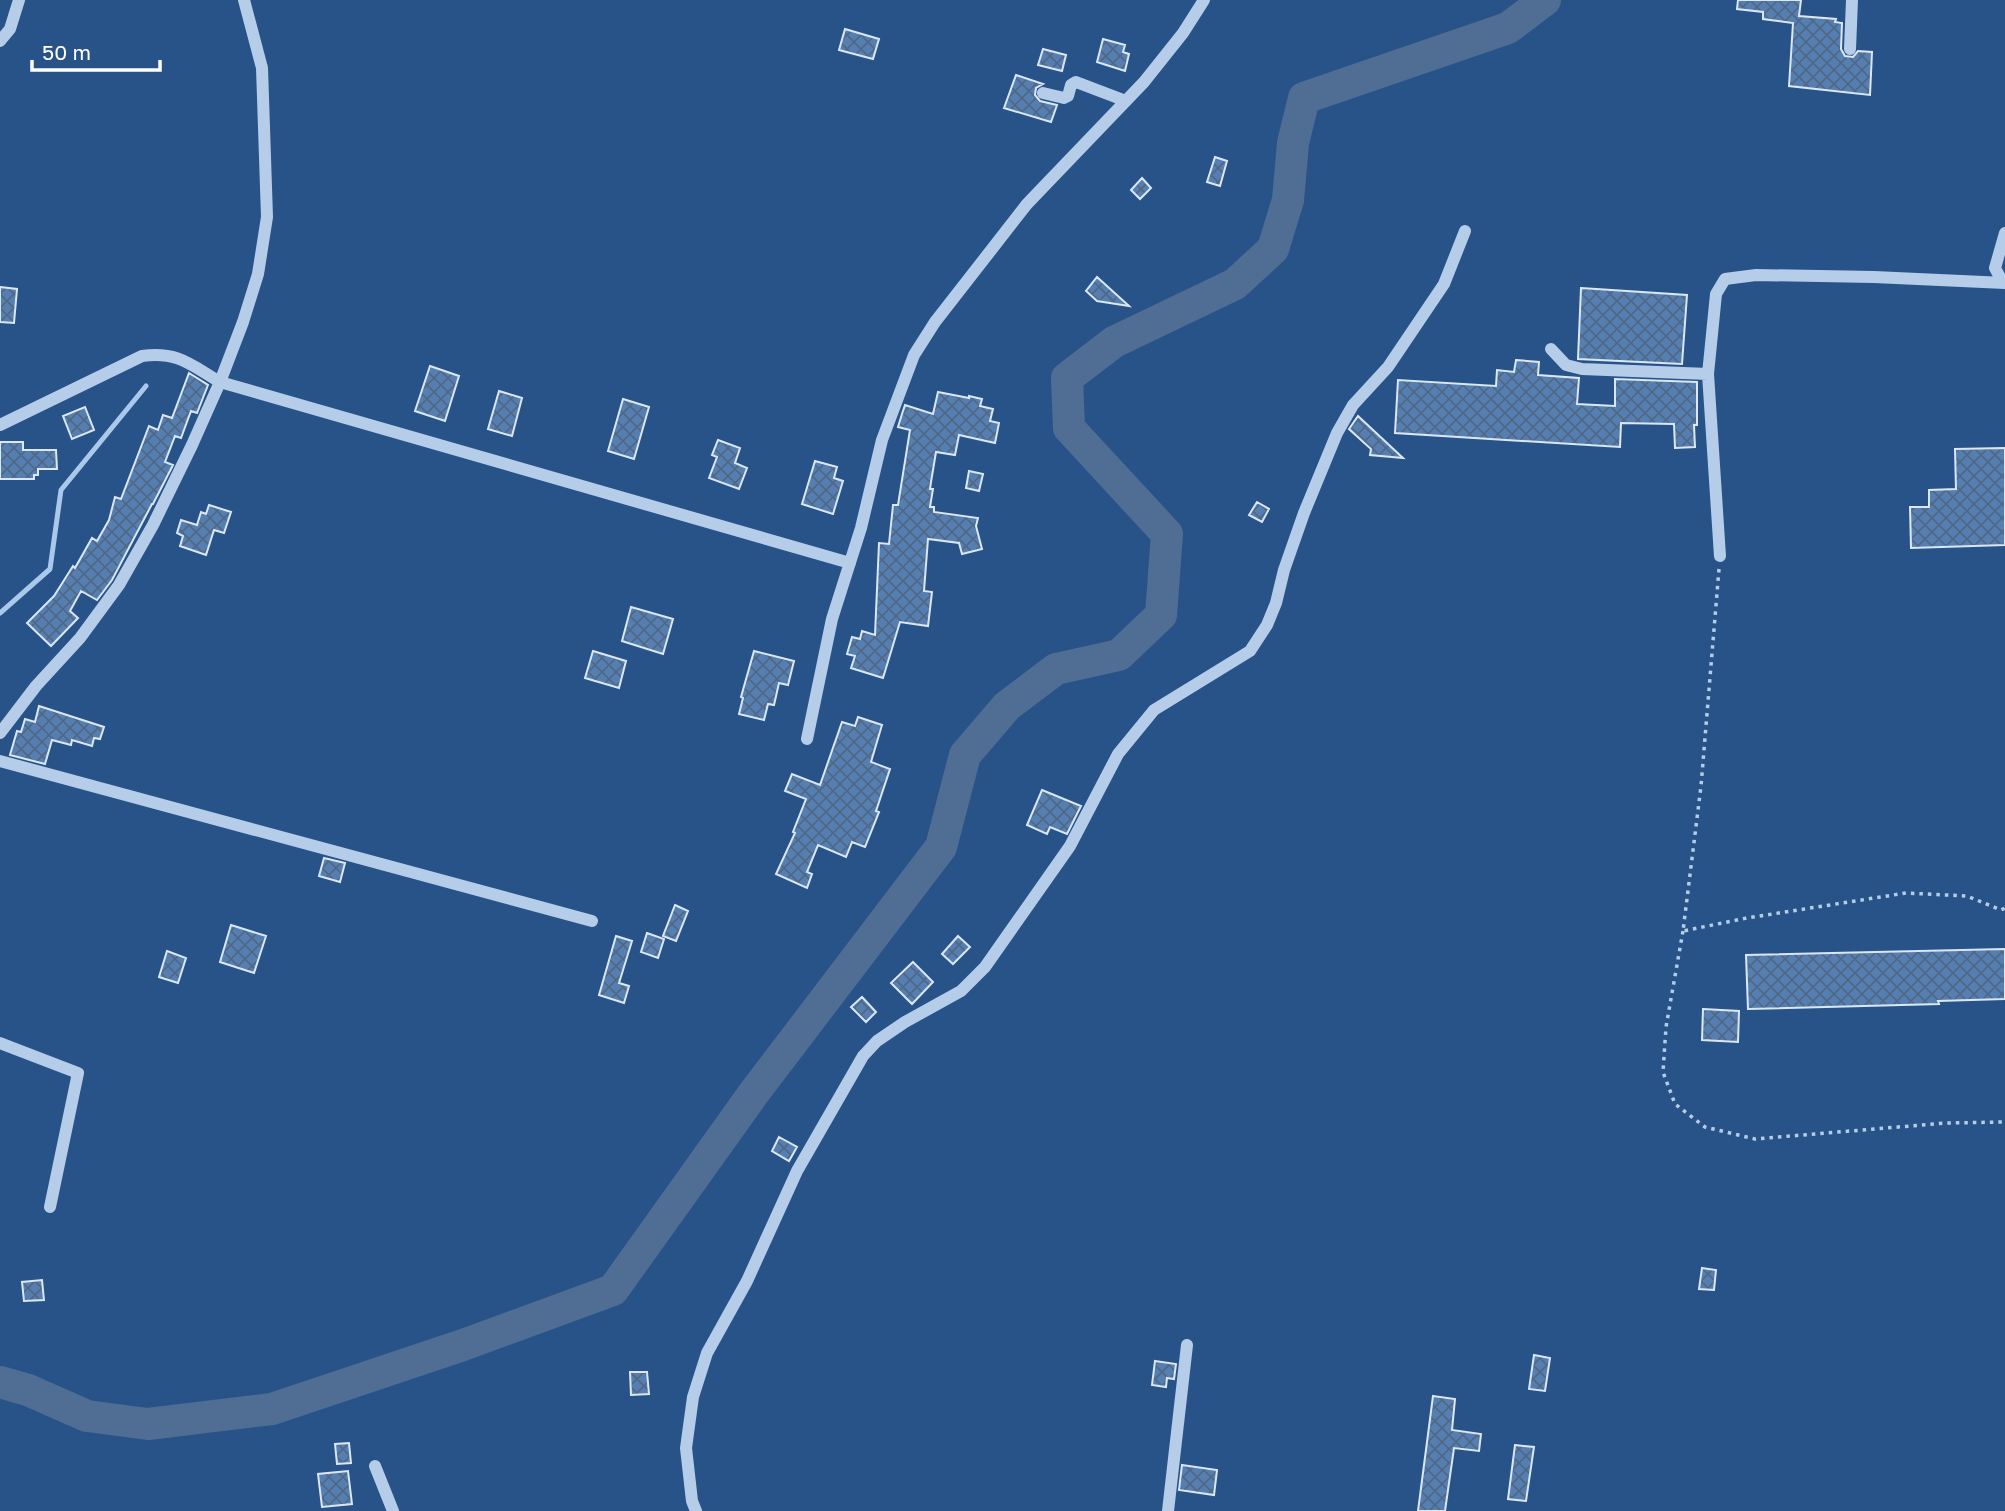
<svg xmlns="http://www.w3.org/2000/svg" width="2005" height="1511" font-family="'Golos Text',sans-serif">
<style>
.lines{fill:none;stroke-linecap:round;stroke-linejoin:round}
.stream{stroke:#aac8e9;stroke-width:5}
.river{stroke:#506e94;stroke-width:32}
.building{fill:url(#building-cross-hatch);stroke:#d9e7f7;stroke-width:2}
.path{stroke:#b5cde9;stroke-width:3.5;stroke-dasharray:3.5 5;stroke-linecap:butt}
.minor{stroke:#b5cde9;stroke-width:12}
</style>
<defs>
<pattern id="building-cross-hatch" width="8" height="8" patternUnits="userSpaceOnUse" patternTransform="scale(1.75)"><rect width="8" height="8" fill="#557fb2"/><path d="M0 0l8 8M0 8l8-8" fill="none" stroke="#516884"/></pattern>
</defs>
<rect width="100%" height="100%" fill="#285389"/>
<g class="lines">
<path class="stream" d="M0,613L50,569L61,490L146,386"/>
<path class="river" d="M0,1382L28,1390L87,1416L148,1424L272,1409L463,1345L613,1290L753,1094L941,847L965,755L1007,706L1056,669L1119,655L1161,615L1167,534L1069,428L1067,378L1114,342L1235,284L1273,249L1288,200L1293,143L1304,98L1508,28L1545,0"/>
</g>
<path class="building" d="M1738,0H1801L1799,16L1836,19L1835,22L1842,23L1841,49L1845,56L1853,57L1858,51L1872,52L1870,95L1789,86L1793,23L1763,19V12L1737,9Z
M845,29L879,39L873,59L839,50Z
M1103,39L1125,45L1123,52L1129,54L1125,71L1097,62Z
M1043,49L1066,55L1062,71L1038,65Z
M1016,75L1043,84L1036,88L1035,95L1040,101L1057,105L1051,122L1004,108Z
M1215,157L1227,161L1220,186L1207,182Z
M1142,178L1151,188L1140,199L1131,190Z
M1097,277L1129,306L1097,301L1086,291Z
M0,287L17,289L14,323L0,322Z
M1581,288L1687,295L1682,364L1578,359Z
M1516,360L1539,362L1538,375L1579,378L1577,404L1615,406V379L1697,382V425H1694L1695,447L1675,448L1674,424L1621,423L1620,447L1395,433L1398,380L1496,386L1497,370L1514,372Z
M430,366L459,376L445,421L415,411Z
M189,373L208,385L197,413L191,411L181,438L175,436L165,462L173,465L153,504H152L112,580L97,600L81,591L70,611L78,618L51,646L27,623L54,596L73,566L75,568L92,538L97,541L109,520L115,497L121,499L149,426L158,430L163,415L172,418Z
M499,391L522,398L512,436L488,429Z
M938,392L969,398V396L982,399L980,406L993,409L990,421L999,423L995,443L959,435L955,455L936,452L931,482L930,489H933L930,507H934V512L978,518L976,526L982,549L962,554L959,543L928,539L924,591L932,592L928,626L900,622L883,678L851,668L855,656L847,654L852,637L860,639L862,631L875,635L879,543L889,544L893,505H898L910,430L898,427L902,414L905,405L933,414Z
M623,399L649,407L634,459L608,451Z
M85,407L94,430L72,439L63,416Z
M1358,416L1403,458L1370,455L1371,449L1349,429Z
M718,440L740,448L735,463L747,468L739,489L709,478L717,457L712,455Z
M0,442H23V450H56L57,469H38V475H34V479H0Z
M2005,448V545L1911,548L1910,507H1929V490L1956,489L1955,449Z
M815,461L837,467L834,478L843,481L833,514L802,504Z
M969,471L983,474L979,491L966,488Z
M1257,502L1269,509L1262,522L1249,515Z
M209,505L231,512L224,533L214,530L206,555L180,546L183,536L177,533L181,520L197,525L201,512L206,514Z
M631,607L673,619L663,654L622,641Z
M593,651L626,661L619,688L585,678Z
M754,651L794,661L788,685L779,683L774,705L768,704L764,720L739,714L743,698L741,697Z
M39,706L104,727L100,739L94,738L92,746L72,740L71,745L52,740L45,764L10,755L17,731L21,732L25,719L35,722Z
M858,717L882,725L871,762L890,769L876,811L879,812L865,847L852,842L846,857L818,845L807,872L812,874L807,888L776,874L795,833L793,832L806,799L785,791L792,774L820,785L842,722L855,726Z
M1042,790L1081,806L1067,834L1050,827L1047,834L1027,825Z
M324,858L345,863L340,882L319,876Z
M675,905L688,911L676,941L663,936Z
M231,925L266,936L254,973L220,962Z
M647,933L664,939L658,958L641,952Z
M616,936L632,941L619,983L629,986L624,1003L599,995Z
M958,936L970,947L953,964L942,954Z
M2005,949V999L1938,1001L1939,1004L1748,1009L1746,955Z
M167,951L186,958L178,983L159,977Z
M913,962L933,982L912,1004L891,983Z
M862,997L876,1012L866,1022L851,1007Z
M1703,1009L1739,1011L1738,1042L1702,1040Z
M779,1137L797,1147L789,1161L772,1151Z
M1702,1268L1716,1270L1714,1290L1699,1289Z
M42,1280L44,1300L24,1301L22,1282Z
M1534,1355L1550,1358L1545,1391L1529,1389Z
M1155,1361L1176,1364L1174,1379L1167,1378L1166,1387L1152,1385Z
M630,1372H647L649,1394L631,1395Z
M1433,1396L1455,1399L1452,1430L1481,1434L1479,1451L1454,1448L1445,1511H1418Z
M349,1443L351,1463L337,1464L335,1444Z
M1515,1445L1534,1447L1526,1501L1508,1499Z
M1182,1465L1217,1470L1214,1495L1179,1490Z
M348,1471L352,1504L322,1507L318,1474Z"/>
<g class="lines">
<path class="path" d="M1719,569L1701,786L1683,931L1747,918L1906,893L1967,896L2001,910L2005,908
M1683,931L1666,1027L1663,1072L1675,1104L1705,1127L1755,1139L1946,1123L2005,1122"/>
<path class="minor" d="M0,41L10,29L19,0
M1850,49L1852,0
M1043,93L1064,98L1068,96L1071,85L1076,82L1126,101
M2003,283L1995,268L2005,233
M1551,349L1566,365L1582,369L1708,374
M0,425L142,356C178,351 191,365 220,382L850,563
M1720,556L1708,374L1716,294L1725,279L1756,275L1874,277L2005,283
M0,733L36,686L80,638L119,585L153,525L192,445L220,382L243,322L258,274L267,217L262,68L244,0
M807,739L832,619L861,528L882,440L914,355L935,322L1027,204L1144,82L1183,33L1204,0
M0,761L592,921
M0,1043L78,1073L50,1207
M375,1466L393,1511
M696,1511L692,1501L686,1448L693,1397L707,1353L747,1281L797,1171L863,1056L877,1041L905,1022L961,991L985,967L1070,846L1118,754L1154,710L1250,651L1267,625L1276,603L1284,570L1304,513L1337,433L1353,405L1388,367L1444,284L1465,231
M1168,1511L1187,1345"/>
</g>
<path d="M32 60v10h128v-10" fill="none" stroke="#ffffff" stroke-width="3.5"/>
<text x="42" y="60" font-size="21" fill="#ffffff" stroke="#285389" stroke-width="5" paint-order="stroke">50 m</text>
</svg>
